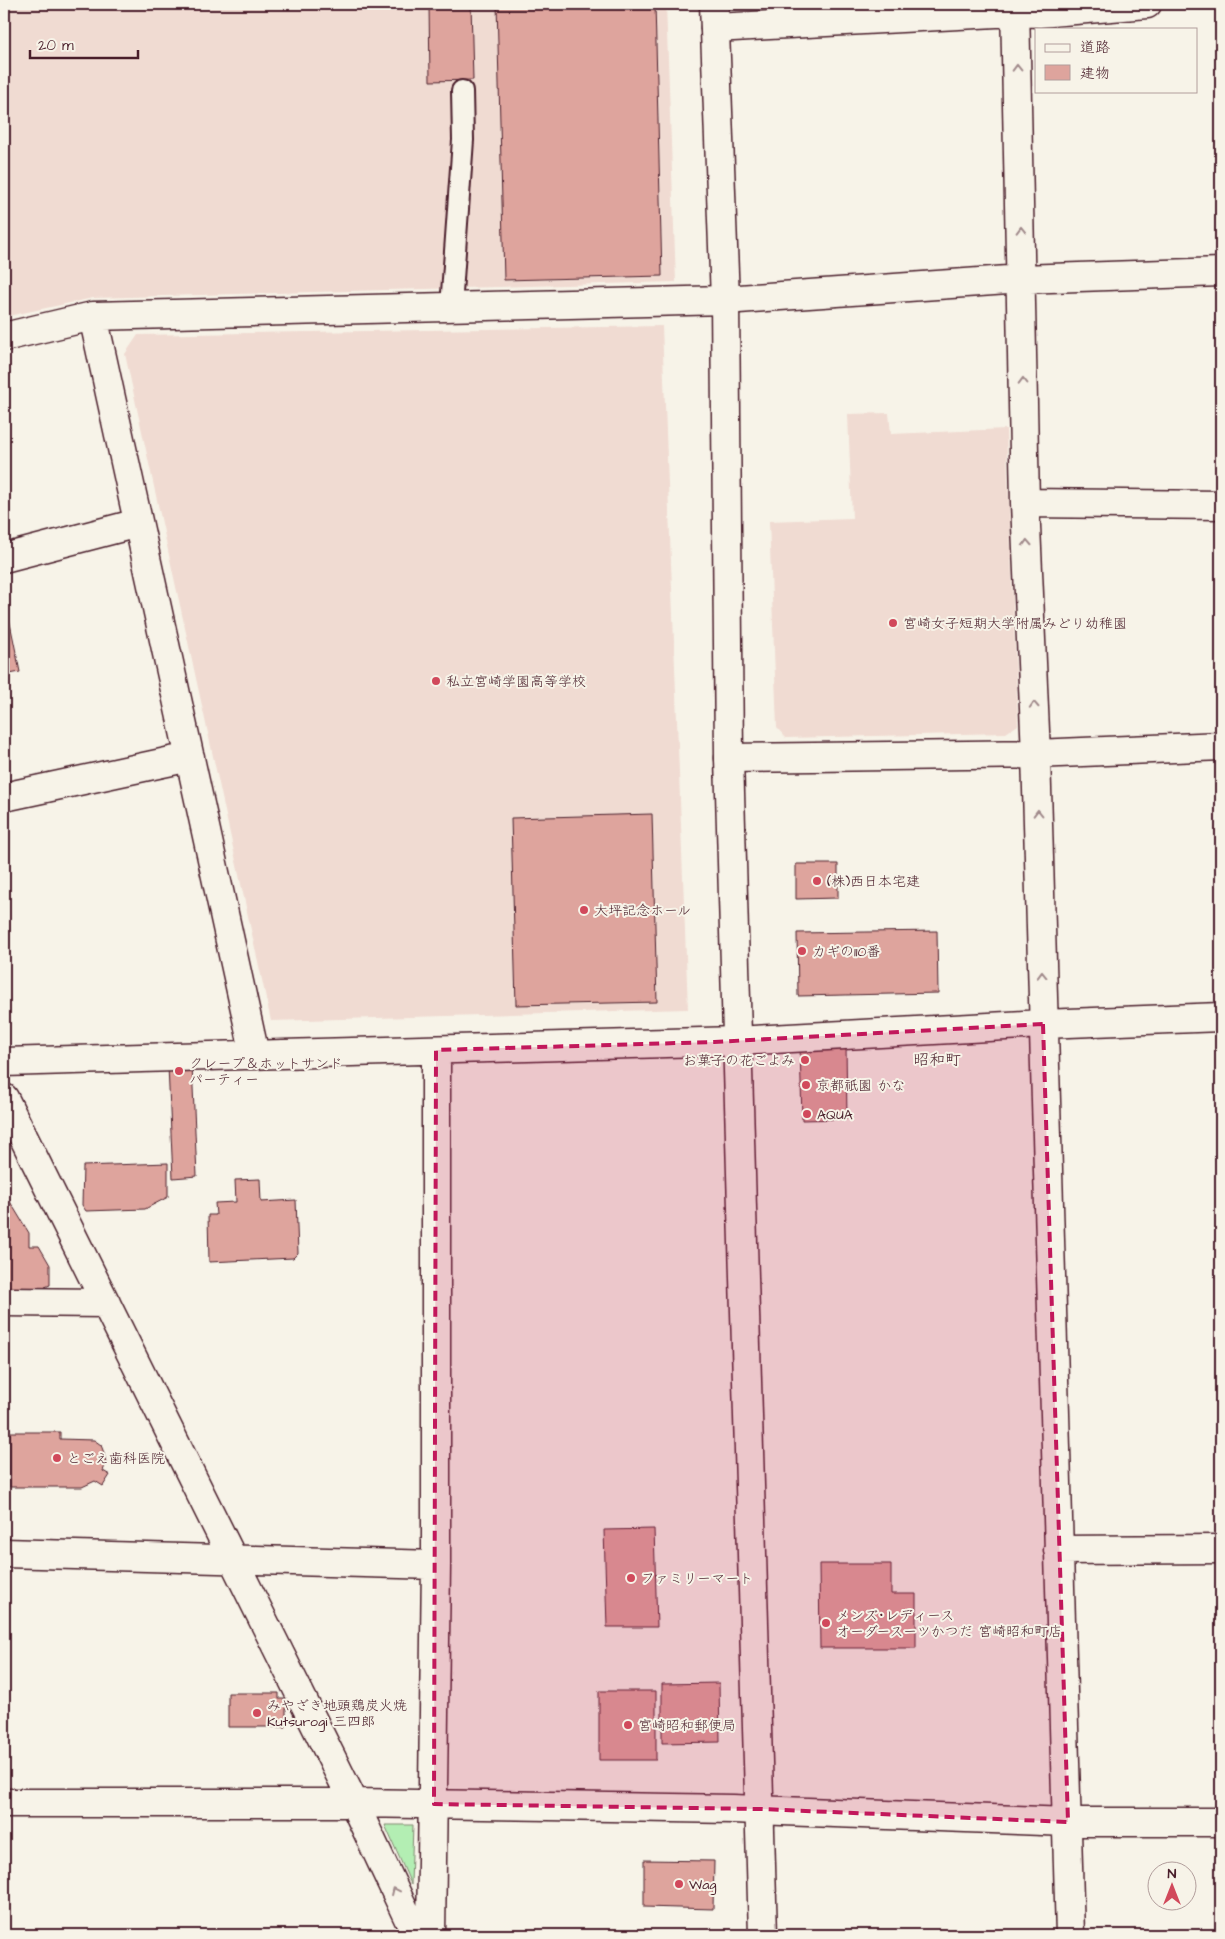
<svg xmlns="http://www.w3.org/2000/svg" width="1225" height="1939" font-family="'Architects Daughter','Klee One',sans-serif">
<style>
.built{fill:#f0dbd2}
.green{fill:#b3eeb3;stroke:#7e866f}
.building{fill:#dea49d;stroke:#4a1f2b}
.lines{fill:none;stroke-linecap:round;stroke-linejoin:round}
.service-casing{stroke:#4a1f2b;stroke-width:24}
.minor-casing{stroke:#4a1f2b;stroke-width:31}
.tertiary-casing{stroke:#4a1f2b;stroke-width:31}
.service{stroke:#f7f3e8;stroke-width:20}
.minor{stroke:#f7f3e8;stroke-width:28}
.tertiary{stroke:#f7f3e8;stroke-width:28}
.oneway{stroke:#a0898a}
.marked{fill:#c2185b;fill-opacity:0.2;stroke:#c2185b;stroke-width:4;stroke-dasharray:10 6;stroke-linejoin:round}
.poi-dot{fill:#d1495b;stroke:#f7f3e8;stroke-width:2}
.labels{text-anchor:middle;stroke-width:4;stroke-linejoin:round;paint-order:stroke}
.poi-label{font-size:14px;fill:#4a1f2b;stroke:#f7f3e8;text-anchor:start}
.quarter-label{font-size:16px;fill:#4a1f2b;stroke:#f7f3e8}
</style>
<rect width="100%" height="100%" fill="#f7f3e8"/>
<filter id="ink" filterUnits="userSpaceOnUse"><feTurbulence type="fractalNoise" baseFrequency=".02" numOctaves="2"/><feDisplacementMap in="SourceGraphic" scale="10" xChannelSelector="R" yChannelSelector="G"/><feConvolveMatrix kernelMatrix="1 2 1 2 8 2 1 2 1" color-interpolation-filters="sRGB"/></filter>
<g filter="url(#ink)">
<path class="built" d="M4,4H666L676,282L93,298L4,317Z
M662,326L688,1009L271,1021L125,354L138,335Z
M889,413L891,434L1006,429L1018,725L1006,733L786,738L777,728L769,521L852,518L848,414Z"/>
<path class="green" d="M385,1825H413L411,1884Z"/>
<path class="building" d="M429,4H471L473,80L430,81Z
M497,4H655L662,276L504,280Z
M4,594L20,672L4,675Z
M652,814L657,1002L516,1005L511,818Z
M796,864H838V898L796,899Z
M937,931L938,993L798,996L797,933Z
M846,1046L847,1119L802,1120L800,1047Z
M192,1065L197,1176L173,1178L168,1066Z
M168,1163V1197L145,1209L86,1211L82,1205L83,1166Z
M260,1179L261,1202L296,1200L298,1253L293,1258L209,1262L208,1215H216L215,1203L236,1202L235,1180Z
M4,1200H9L29,1233V1246H39L50,1265V1285L45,1287V1292H4Z
M10,1432H60V1439L94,1440L101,1445L104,1453L106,1463L103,1471L110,1475L103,1486L95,1481L82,1487H10Z
M654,1529L657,1627H607L604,1530Z
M819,1564H891V1594H916V1648H820Z
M719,1683L720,1742L662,1743V1684Z
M599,1691H656V1760H599Z
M228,1693H279V1699H286V1727H228Z
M644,1860L714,1861L713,1909L644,1907Z"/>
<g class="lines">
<defs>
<path id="service" d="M451,307L463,140L462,91"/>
<path id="minor" d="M1015,4L1025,503L1036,754L1070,1935
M715,28L1015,12L1039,13L1147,4
M93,316L255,1055
M4,337L93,316L725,300L1022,279L1221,272
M1025,503L1221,505
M4,558L138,523
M729,758L1036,754L1221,746
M4,797L190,757
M4,1062L736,1041L1043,1024L1221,1017
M4,1098L354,1803L416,1935
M4,1302L106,1303
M1058,1550L1221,1549
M4,1553L436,1565
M4,1803H354L733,1809L1068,1822H1221
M431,1935L436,1565V1050"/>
<path id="tertiary" d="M714,4L725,300L729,758L763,1935"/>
</defs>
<use href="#service" class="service-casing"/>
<use href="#minor" class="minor-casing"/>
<use href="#tertiary" class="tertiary-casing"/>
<use href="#service" class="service"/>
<use href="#minor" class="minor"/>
<use href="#tertiary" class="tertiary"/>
</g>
<defs><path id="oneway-chevron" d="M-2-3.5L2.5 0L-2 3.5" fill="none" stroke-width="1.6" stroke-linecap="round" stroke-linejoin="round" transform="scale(1.25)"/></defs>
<g class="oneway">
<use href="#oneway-chevron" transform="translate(1017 68) rotate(-91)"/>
<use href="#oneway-chevron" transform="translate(1021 230) rotate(-91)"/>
<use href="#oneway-chevron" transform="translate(1023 381) rotate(-91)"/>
<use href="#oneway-chevron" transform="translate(1027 543) rotate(-93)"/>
<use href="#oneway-chevron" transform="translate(1034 705) rotate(-93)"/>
<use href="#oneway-chevron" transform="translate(1038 813) rotate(-91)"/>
<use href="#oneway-chevron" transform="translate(1042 975) rotate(-91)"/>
<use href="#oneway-chevron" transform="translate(395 1891) rotate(-115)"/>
</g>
</g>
<path class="marked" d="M1043,1024L1068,1822L760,1809L434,1804L436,1050L714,1042Z"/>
<g class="poi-dot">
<circle cx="893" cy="623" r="5"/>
<circle cx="436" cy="681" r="5"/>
<circle cx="817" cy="881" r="5"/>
<circle cx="584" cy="910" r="5"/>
<circle cx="802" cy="951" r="5"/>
<circle cx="805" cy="1060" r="5"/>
<circle cx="179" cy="1071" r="5"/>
<circle cx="806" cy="1085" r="5"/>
<circle cx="807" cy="1114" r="5"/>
<circle cx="57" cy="1458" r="5"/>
<circle cx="631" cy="1578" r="5"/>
<circle cx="826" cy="1623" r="5"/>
<circle cx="257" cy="1713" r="5"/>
<circle cx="628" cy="1725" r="5"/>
<circle cx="679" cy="1884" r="5"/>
</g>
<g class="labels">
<g class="poi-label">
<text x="903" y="628">宮崎女子短期大学附属みどり幼稚園</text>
<text x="446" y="686">私立宮崎学園高等学校</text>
<text x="827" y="886">(株)西日本宅建</text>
<text x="594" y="915">大坪記念ホール</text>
<text x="812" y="956">カギの110番</text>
<text x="795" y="1065" text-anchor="end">お菓子の花ごよみ</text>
<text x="189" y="1068">クレープ＆ホットサンド<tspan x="189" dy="16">パーティー</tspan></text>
<text x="816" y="1090">京都祇園 かな</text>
<text x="817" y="1119">AQUA</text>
<text x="67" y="1463">とごえ歯科医院</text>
<text x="641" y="1583">ファミリーマート</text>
<text x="836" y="1620">メンズ･レディース<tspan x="836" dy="16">オーダースーツかつだ 宮崎昭和町店</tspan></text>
<text x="267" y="1710">みやざき地頭鶏炭火焼<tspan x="267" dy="16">Kutsurogi 三四郎</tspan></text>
<text x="638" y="1730">宮崎昭和郵便局</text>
<text x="689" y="1889">Wag</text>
</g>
<g class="quarter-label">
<text x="937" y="1065">昭和町</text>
</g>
</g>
<rect width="1225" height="1939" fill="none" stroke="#f7f3e8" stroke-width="20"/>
<rect x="10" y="10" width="1205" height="1919" fill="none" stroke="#4a1f2b" stroke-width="2" filter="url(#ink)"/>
<rect x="1035" y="28" width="162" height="65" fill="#f7f3e8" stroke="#b29e9c"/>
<rect x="1045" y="44" width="25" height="8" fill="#f7f3e8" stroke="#b29e9c"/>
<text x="1080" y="52" font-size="15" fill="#4a1f2b">道路</text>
<rect x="1045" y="65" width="25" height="15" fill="#dea49d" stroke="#b29e9c"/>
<text x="1080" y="78" font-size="15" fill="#4a1f2b">建物</text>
<g transform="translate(1172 1886)"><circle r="24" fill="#f7f3e8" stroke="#b29e9c"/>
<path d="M0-4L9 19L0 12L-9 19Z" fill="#d1495b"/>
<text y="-8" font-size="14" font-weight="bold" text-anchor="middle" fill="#4a1f2b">N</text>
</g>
<path d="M30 50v8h108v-8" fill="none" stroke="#4a1f2b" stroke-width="2.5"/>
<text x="38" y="50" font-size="15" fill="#4a1f2b" stroke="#f7f3e8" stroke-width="4" paint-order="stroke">20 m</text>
</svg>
